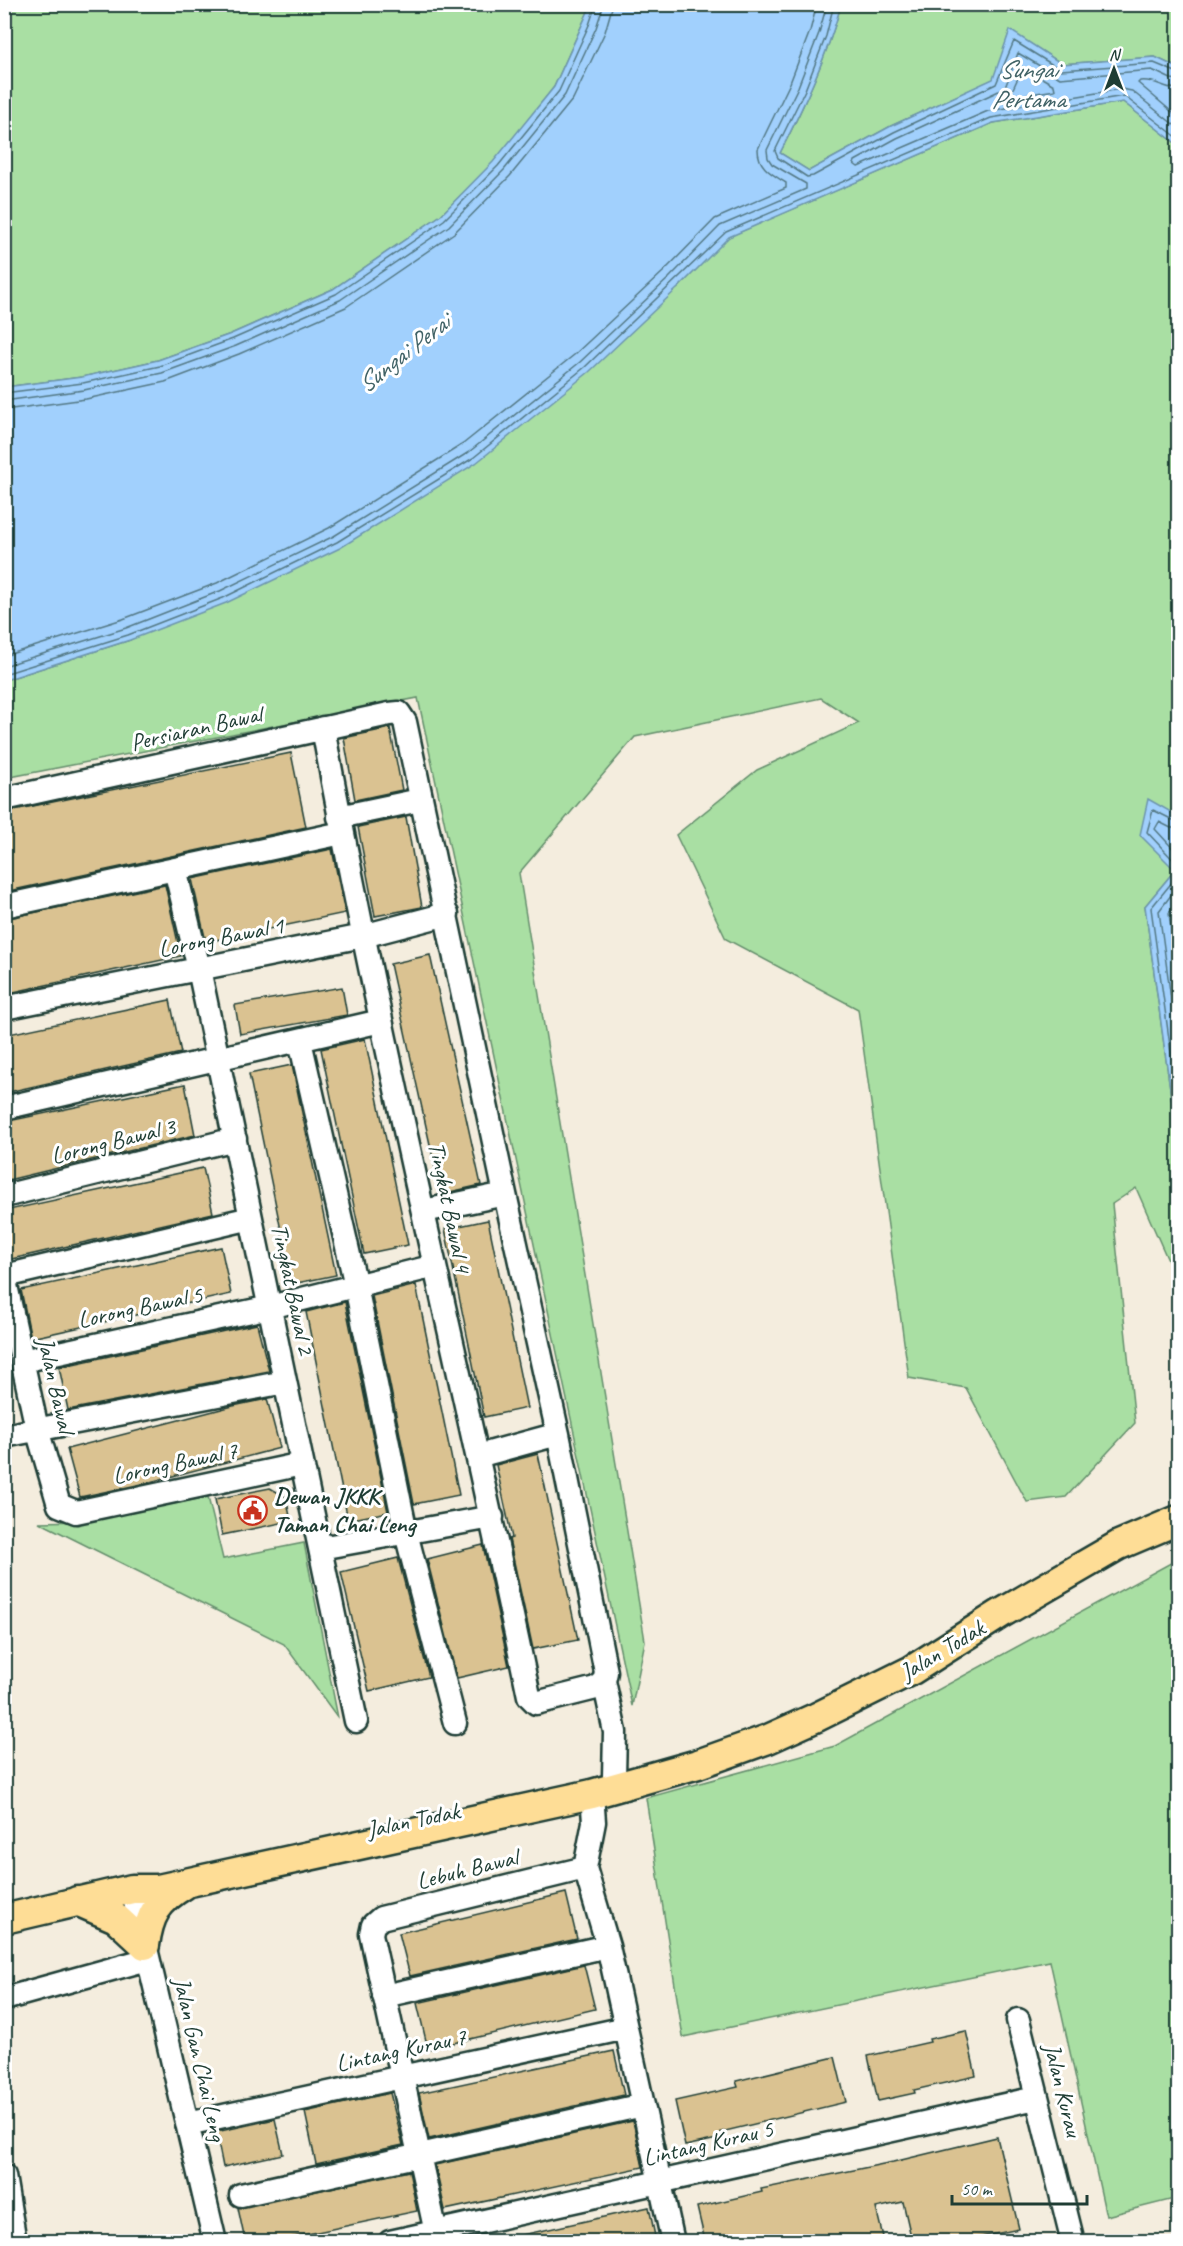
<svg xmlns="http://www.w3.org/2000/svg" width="1183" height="2246" font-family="Caveat,sans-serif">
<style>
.green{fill:#a9dfa3;stroke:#648e6c;stroke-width:1.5}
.water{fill:#a1d0fd;stroke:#6d95ad;stroke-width:1.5}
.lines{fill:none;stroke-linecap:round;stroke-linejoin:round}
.shore{stroke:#537884;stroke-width:1.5}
.building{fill:#dac291;stroke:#1f3d34;stroke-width:1.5}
.minor-casing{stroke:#1f3d34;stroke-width:27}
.major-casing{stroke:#1f3d34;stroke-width:33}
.minor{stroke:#fff;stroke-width:22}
.major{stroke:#fedd96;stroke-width:28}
.labels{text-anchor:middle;stroke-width:6;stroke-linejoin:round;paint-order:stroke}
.street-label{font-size:24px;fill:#1f3d34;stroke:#fff}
.poi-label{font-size:24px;font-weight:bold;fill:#1f3d34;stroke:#fff;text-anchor:start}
.water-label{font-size:26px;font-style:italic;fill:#406266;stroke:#fff}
</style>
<rect width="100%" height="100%" fill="#f4edde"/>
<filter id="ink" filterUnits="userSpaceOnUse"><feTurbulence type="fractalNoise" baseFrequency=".0167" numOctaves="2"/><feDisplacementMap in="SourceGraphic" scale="12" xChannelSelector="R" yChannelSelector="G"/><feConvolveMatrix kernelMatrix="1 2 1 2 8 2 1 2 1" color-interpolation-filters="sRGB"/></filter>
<g filter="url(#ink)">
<path class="green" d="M980,4L983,10L1020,4L1178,5V68L1155,57L1062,64L1010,31L994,79L891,126L809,171L780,153C805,104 826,58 841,5Z
M4,5H591L554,87L494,162L441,215L333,289L231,334L158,360L82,377L5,387Z
M1123,102L1178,145V811L1176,815L1175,870L1145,906L1178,1147V1283L1136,1188L1112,1204L1135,1423L1066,1497L1027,1502L966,1388L909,1378L858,1009L726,939L676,835L757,770L859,723L821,698L635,737L519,873L645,1641L632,1706L418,698L5,778V680L130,640L678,288L728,237L993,123Z
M208,1497L223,1559L304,1543L338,1718L284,1644L39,1522L84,1521Z
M1178,1559V2198L1106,2216L1050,1961L683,2037L646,1798L835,1746Z"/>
<path class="water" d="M591,5H841C826,59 805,103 780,153L809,171L891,126L993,79L1010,30L1062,64L1155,57L1178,68V145L1123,102L993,123L729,237L678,288L589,372L476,463L340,548L226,603L130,640L5,680V387L82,377L158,360L231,334L333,289L441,215L493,162L554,87Z
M1148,799L1176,815L1178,811V1147L1145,906L1175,870L1140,835Z"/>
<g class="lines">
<path class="shore" d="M834,4L826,36L805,90L775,151L778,158L807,177L813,176L894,132L996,84L1014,41L1061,70L1154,63L1178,73
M1023,67L1054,85L1055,90L1012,97L1011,93Z
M1178,80L1171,79L1152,70L1060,78L1018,53L1006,85L1001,90L897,138L855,161L854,164L858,167L988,111L1121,89L1132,91L1178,128
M1178,89C1163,89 1156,79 1140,81L1138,83L1178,117
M4,393L83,383L160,366L233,339L336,294L444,220L498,166L559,91L589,25L596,4
M4,401L84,390L162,373L236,346L340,300L449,226L504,170L565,95L596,28L604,4
M4,410L86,399L165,382L239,354L346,307L454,233L510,176L573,99L605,32L613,4
M4,656L123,619L217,583L329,528L463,444L574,355L663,272L715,219L786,188V183C772,174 758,168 758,149L790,83L810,31L817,4
M4,666L126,628L220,591L334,536L469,452L580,362L669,278L720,226L806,189V184L772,164L768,158L767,150L798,87L819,33L827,4
M4,674L128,635L223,598L337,542L473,458L585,367L726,232L991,118L1124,96L1178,138
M1178,820H1173L1153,810L1147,832L1178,865
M1178,828H1171L1159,822L1155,829L1178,854
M1178,875L1151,908L1178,1104
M1178,886L1159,911L1178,1050
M1178,900L1169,913L1178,985"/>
</g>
<path class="building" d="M390,728L402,790L355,800L344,738Z
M291,753L306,827L4,892V812Z
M406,817L422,907L375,916L358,827Z
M332,849L345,913L206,942L192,879Z
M165,885L181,956L4,994V919Z
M430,955L481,1185L441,1194L390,964Z
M342,987L347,1015L240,1034L235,1005Z
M170,1000L181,1053L4,1093V1035Z
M365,1039L408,1245L364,1254L321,1049Z
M292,1065L336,1275L292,1284L249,1074Z
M185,1084L195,1135L4,1181V1122Z
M203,1168L213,1213L7,1260L4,1250V1211Z
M488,1220L527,1408L484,1417L445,1229Z
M221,1247L231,1294L31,1338L21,1290Z
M416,1285L459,1495L414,1504L372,1296Z
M345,1302L388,1512L348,1520L306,1312Z
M257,1324L269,1371L68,1410L59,1367Z
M267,1399L280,1448L142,1484L80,1497L67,1449L233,1406Z
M538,1454L578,1640L533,1649L509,1539L512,1538L496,1465Z
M270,1488L286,1497L291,1521L222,1535L215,1499Z
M483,1545L509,1666L457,1678L427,1559Z
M398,1558L429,1677L369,1691L341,1572Z
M566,1893L577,1939L410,1976L399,1933Z
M584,1965L595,2009L428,2049L417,2003Z
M966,2031L976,2076L914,2090L915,2093L878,2101L868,2056L930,2042L929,2039Z
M614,2051L624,2095L429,2139L419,2093Z
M835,2057L846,2102L721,2132L722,2138L685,2146L675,2101L738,2087L736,2081Z
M390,2093L403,2145L316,2164L305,2112Z
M275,2119L283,2154L223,2167L216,2132Z
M633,2121L643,2167L445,2210L435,2165Z
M997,2137L1019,2229L962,2241H912L903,2202L876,2208L884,2241H705L697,2207L762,2192L761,2189L893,2162Z
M409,2171L417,2211L275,2241H245L238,2208Z
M649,2207L656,2241H523L522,2235Z"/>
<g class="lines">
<defs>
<path id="minor" d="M323,728C382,1052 462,1373 529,1696L536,1703L596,1688L604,1681
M4,799L389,714L399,713L405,722L505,1194L558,1434L606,1672L604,1681L615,1732L614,1777
M339,817L420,800
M175,869L199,969L356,1721
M4,906L342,833
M4,1008L363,936L447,914
M300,1041L356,1286L406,1533L455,1723
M4,1108L381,1021
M4,1196L235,1139
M424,1211L505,1194
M4,1276L37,1429L59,1505L76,1512L302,1464
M5,1276L251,1218
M22,1361L270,1307L435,1266
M4,1436L285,1382
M478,1456L558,1434
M320,1548L492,1517
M592,1794L594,1822L585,1868L608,1946L673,2242
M132,1889L215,2242
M384,1996L608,1946
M4,1999L148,1959
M1018,2020L1073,2242
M187,2124L626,2028
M4,2176L15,2242
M241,2195L643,2105
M390,2242L1036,2098
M438,2242L371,1934L373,1925L381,1918L585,1868"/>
<path id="major" d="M77,1901L116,1918L145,1945
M4,1919L132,1889H158L592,1794L698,1764L768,1739L817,1717L912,1670L1000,1614L1119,1545L1178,1520
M145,1945C149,1915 157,1901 184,1885"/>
</defs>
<use href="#minor" class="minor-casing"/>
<use href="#major" class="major-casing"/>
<use href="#minor" class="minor"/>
<use href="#major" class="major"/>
</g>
</g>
<defs>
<symbol id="civic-ring" viewBox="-11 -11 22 22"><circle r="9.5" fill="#fff" stroke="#c8321e" stroke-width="1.5"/><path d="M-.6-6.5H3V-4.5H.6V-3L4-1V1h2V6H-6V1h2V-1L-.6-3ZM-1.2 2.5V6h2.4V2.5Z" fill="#c8321e"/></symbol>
</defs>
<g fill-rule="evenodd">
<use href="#civic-ring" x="236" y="1494" width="33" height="33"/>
</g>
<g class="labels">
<g class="street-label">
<text transform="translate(196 728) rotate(-13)" y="8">Persiaran Bawal</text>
<text transform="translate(221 937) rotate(-11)" y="8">Lorong Bawal 1</text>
<text transform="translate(113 1141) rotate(-14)" y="8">Lorong Bawal 3</text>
<text transform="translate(450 1207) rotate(78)" y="8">Tingkat Bawal 4</text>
<text transform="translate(293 1289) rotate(78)" y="8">Tingkat Bawal 2</text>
<text transform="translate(140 1307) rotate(-12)" y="8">Lorong Bawal 5</text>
<text transform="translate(56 1385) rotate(77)" y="8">Jalan Bawal</text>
<text transform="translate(175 1463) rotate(-12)" y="8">Lorong Bawal 7</text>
<text transform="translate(942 1650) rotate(-31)" y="8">Jalan Todak</text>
<text transform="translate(413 1820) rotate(-12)" y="8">Jalan Todak</text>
<text transform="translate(467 1869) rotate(-14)" y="8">Lebuh Bawal</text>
<text transform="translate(401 2050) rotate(-12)" y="8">Lintang Kurau 7</text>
<text transform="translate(200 2059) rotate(77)" y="8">Jalan Gan Chai Leng</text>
<text transform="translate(1063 2090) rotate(76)" y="8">Jalan Kurau</text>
<text transform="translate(708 2143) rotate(-13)" y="8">Lintang Kurau 5</text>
</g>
<g class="poi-label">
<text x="274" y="1504">Dewan JKKK<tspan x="274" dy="28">Taman Chai Leng</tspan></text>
</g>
<g class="water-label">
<text x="1028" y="78">Sungai<tspan x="1028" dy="30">Pertama</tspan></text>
<text transform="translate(403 353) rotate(-38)" y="9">Sungai Perai</text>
</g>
</g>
<rect width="1183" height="2246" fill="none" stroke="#fff" stroke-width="24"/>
<rect x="12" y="12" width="1159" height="2222" fill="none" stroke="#1f3d34" stroke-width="2" filter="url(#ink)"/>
<g transform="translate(1114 69)" stroke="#ffffff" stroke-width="4.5" paint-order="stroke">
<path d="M0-4.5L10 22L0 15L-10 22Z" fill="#1f3d34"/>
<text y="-9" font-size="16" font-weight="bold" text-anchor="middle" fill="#1f3d34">N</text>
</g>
<path d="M952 2195v9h135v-9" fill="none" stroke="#1f3d34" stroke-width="3"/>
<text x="961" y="2195" font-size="18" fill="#1f3d34" stroke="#ffffff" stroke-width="4.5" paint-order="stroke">50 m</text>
</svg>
